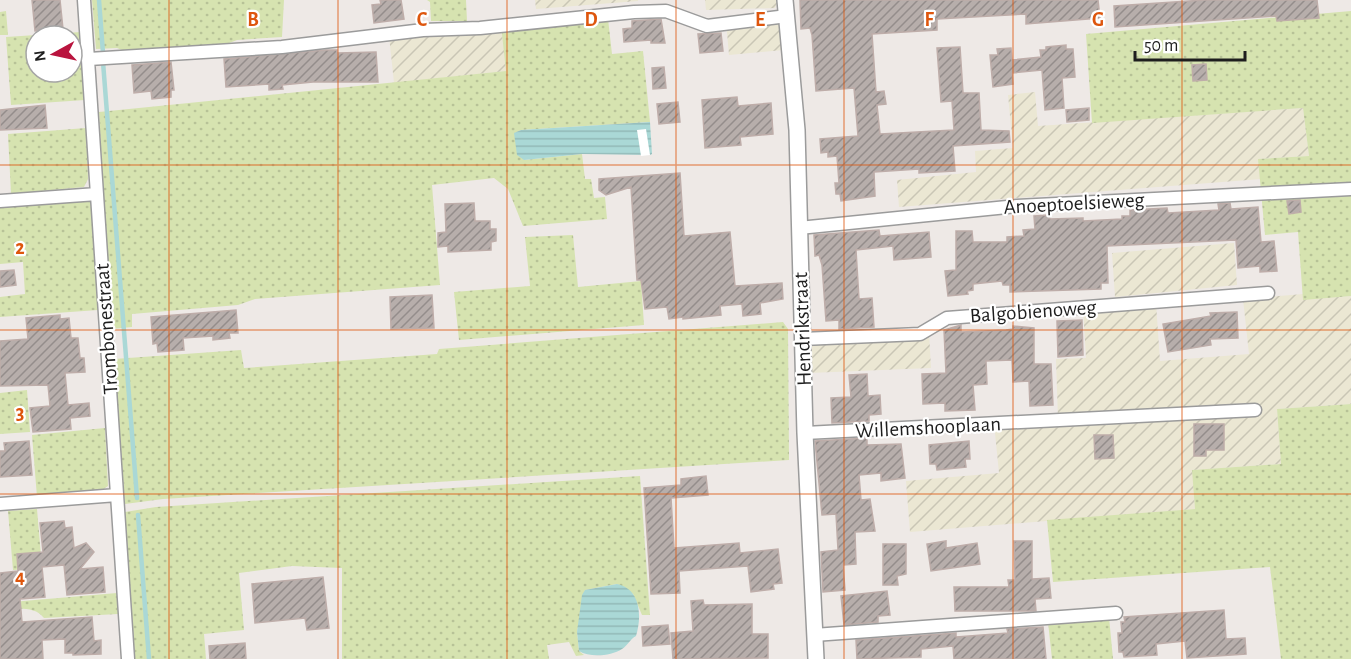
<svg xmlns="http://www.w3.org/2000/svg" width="1351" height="659" font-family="'Alegreya Sans',sans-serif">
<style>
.farmland{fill:url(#farmland-furrows)}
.grass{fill:url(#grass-dots);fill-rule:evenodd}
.water{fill:url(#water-rules)}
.pier{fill:#fff}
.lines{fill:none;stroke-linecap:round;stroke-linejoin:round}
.stream{stroke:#aad8d6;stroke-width:4.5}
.building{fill:url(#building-hatch);stroke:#beada9;stroke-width:1.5}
.minor-casing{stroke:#9b9b9b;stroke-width:15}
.tertiary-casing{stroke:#9b9b9b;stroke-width:18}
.minor{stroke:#fff;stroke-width:12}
.tertiary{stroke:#fff;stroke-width:15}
.grid{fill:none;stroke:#de560d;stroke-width:1.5;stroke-opacity:0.55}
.labels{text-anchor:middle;stroke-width:4.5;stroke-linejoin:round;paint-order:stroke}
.street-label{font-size:21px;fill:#1e1e1e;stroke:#fff}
.grid-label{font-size:20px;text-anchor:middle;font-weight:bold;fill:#de560d;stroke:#fff;stroke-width:4.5;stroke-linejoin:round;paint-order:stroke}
</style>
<defs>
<pattern id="farmland-furrows" width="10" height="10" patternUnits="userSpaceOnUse" patternTransform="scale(1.5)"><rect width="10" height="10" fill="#ebe7d3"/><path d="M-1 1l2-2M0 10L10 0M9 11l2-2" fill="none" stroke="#c9c6b5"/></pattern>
<pattern id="grass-dots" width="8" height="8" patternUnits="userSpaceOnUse" patternTransform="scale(1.5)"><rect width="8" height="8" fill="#d6e3b0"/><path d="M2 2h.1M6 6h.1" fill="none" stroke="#b7c297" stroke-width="1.8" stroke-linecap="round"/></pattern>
<pattern id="water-rules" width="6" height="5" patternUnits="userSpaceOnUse" patternTransform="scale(1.5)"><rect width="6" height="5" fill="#aad8d6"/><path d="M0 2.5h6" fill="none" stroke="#92b9b7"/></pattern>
<pattern id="building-hatch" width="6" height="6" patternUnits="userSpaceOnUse" patternTransform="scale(1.5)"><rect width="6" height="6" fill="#b7aeab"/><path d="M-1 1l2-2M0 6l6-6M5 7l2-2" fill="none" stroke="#948d8b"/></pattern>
</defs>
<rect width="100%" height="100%" fill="#eee9e6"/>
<path class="farmland" d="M535,0H638V1L536,9Z
M705,0H776L777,4L775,8L706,10Z
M778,19L783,50L729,55L726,21Z
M501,25L507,71L394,83L389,36Z
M1035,92L1038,126L1303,108L1309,156L1259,159L1261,179L899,207L897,180L976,172L975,151L1013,148L1008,95Z
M1234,243L1237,285L1115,297L1112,253Z
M1303,294V299L1351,296V404L1277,409L1281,464L1193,470L1195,509L910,532L906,481L999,473L994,423L1058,420L1056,359L1086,358L1083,307L1156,303L1160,361L1249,354L1243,299Z
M929,332L931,368L809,373L808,337Z"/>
<path class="grass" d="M92,0H284L282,37L237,40L216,48L127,52L117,48L96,49Z
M427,0H466L467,21H431L430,2Z
M607,10L612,54L643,51L650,122L521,130L515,133L524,160L582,154L585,179H591L594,198L605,197L607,219L523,226L508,189L494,178L432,185L440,285L255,299L238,305L132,314V327L111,329L99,112L506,71L501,25Z
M6,11L8,35H0V12Z
M1351,11V296L1303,300L1298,232L1265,235L1258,159L1309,156L1303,108L1092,123L1086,34Z
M81,32L85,100L11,105L6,37ZM36,36H72V72H36Z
M86,128L88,179L84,187L11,194L8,134Z
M87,199L91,201L92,207L98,310L0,317V297L25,294L23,262L0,264V205Z
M573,235L578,287L641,281L644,325L459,340L454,292L530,286L525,237Z
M783,322L788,329L789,460L163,499L125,504L114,359L241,350L244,368L437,354L439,349Z
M27,390L30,432L0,434V393Z
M1351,404V659H1281L1270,567L1053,582L1047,520L1195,509L1192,470L1281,464L1277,409Z
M105,428L108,486L99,492L37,497L32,435Z
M640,476L650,615H642L633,594L617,584L585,590L577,632L579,651L584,655L576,656L569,642L547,645L549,659H342V568L292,566L239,573L244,630L204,634L206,659H135L125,512L156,507Z
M37,509L42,568L13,570L8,511Z
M117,593L118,614L44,618C35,606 19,609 5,609L0,603Z
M1109,617L1113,659H1052L1048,622Z"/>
<path class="water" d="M650,122L652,154L650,155L582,154L524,160L517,155L514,133L521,130Z
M617,584C641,589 642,617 636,636C630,639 628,645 622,649C611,656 590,658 579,651L577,632L582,595L585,590Z"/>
<path class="pier" d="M646,129L650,155L641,156L637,130Z"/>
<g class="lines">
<path class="stream" d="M99,0L103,53
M103,62L137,498
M138,515L149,659"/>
</g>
<path class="building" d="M32,0H60L63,29L35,31Z
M380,0H401L404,19L374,23L372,5L381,4Z
M800,0H1098L1100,18L1026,24V14L937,19V30L872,34L876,92L884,91L886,104L877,105L880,134L954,130L952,101L941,102L937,48L960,47L963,93H979L981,130L1009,131L1010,142L953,146L955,171L919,173V169L874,172L875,196L841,201L840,194H836L835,183H839L837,156L828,157V152L821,153L820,139L858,136L854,88L816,91L812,35L810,28L801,29Z
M1204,0H1317L1319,18L1277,21L1276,16L1115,27L1114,6Z
M661,19L665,43H651V40L624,42L623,29L632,28V21Z
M721,33L723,51L700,53L698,34Z
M1066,45V49H1073L1075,77L1062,78L1064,108L1045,110L1042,70L1012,73L1013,84L993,87L990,55H998L997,49L1011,48L1012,60L1041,57L1040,50H1046V47Z
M326,50H337V53L376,52L378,82H313L282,85L283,89L269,90V84L226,87L224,59Z
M171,62L174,90H171V97L152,99L151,91L134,93L132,65Z
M1206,64L1207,80L1193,81L1192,65Z
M664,67L666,88L653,89L652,68Z
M737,97L738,106L771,103L773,134L740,137L741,145L705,148L702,100Z
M678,102L680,122L659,124L657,104Z
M45,105L47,128L0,130V110Z
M1089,108V120L1067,122L1066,110Z
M680,173L684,236L730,232L735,286L782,283L783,299L760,303L761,314L743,316L742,304L720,306L721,315L683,319V317L669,319L667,307L645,309L641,280H637L631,187L606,195L599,190V179Z
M1300,200L1301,212L1289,214L1287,201Z
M474,203L475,221H490V229H496V241L491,242V250L448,252V246L438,247V233L446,232L445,204Z
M1230,203L1231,209L1258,207L1261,242L1274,241L1277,271L1260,272V266L1238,268L1236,240L1107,246L1108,283H1101V289L1010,292V285H1003L1002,281L973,284V290L967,291L968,294L948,296L945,271L956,270V231H972L973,242H1007V237L1024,236L1023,230L1035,229L1034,216L1049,215L1050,219L1083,218V221L1122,219V216H1130V210L1167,208L1168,213L1219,210L1218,204Z
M879,230L880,236L929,232L931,257L894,260L893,246L856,250L859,299L872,298L874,327L839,329V320L826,321L822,265L819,255L815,256L814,235Z
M14,270L16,285L0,287V271Z
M432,295L434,328L391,329L390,297Z
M236,310L238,333H229L230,338L213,340V336L183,338L184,350L158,352L157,343L153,344L151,317Z
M1237,312L1238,338L1210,339L1211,345L1168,352L1163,324L1211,316L1210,313Z
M60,315V319L69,318L71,338H78L80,358H84L85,372L65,373L68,405L89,403L90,416L70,418L71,429L33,432L30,408L50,406L48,385L0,386V341L28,339L26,318Z
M1082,320L1083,355L1058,357L1057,321Z
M961,325V332L1006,330L1013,329V326L1034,328V364H1051L1053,405L1030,406L1029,381L1013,382L1012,360L986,361L987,384L973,385L975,410L945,411V403L923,404L922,374L946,373L944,330Z
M867,374L868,396L880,395L881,414L869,415V421L832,423L831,398L851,397L849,375Z
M1194,424H1224V450H1206V456H1194Z
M1094,435H1113L1114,458L1095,459Z
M867,438V445L901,444L905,478L881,481V473L859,475L861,500L870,499L875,531L855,532L856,564L843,565L845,590L823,592L821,552L838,550L836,514L822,515L815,441Z
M29,441L32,475L0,477V451H5L4,443Z
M969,441L970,459H965L966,467L937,470L936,464H930L929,445Z
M706,476L708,495L671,498L674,548L739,543L740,553L778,549L782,583L773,584L774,589L751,592L748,566L679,571L680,593L651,594L644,488L681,485V479Z
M64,521L65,528L72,527L74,548L86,543L94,552L80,569L103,567L105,592L67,595L64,565L42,567L45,597L20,599L22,622L92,617L94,641L101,640V654L73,655V653H65V639L42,640L43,659H0V573L18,571L17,554L43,552L40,523Z
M946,541V548L977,543L980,564L931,571L927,544Z
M1014,541H1032V579L1049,578L1051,598L1035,599L1036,611H955L954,587H1009L1008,580H1015Z
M883,544H906V574L897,576L898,585H883Z
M323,577L329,628L307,630L305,618L255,623L252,584Z
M887,591L890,615L878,616V622L844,625L841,596Z
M703,600L704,605L752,604V634H768V658L673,659L671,633L693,631L691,601Z
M1224,610L1226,639L1245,638L1246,654L1187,658L1185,641L1156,644L1157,655L1124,657L1123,652H1119L1118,633H1122L1121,622H1125L1124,617Z
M668,625L670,644L643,646L642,627Z
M1043,627L1046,659H954L953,646L921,649V657L857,659L856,640L956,633V637L1008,633L1007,629Z
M245,643L246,659H210L209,646Z"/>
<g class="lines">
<defs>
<path id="minor" d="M84,0L128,659
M89,59L282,47L423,30L480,28L634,12L666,11L707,26L787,16
M0,201L97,194
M799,228L1017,206L1351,189
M802,339L920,334L947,318L1268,293
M805,433L1255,410
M0,504L117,495
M814,635L1116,613"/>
<path id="tertiary" d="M785,0L797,130L805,433L816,659"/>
</defs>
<use href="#minor" class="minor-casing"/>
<use href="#tertiary" class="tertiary-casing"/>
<use href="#minor" class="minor"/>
<use href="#tertiary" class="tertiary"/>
</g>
<path class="grid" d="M169,0V659M338,0V659M507,0V659M676,0V659M844,0V659M1013,0V659M1182,0V659M0,165H1351M0,330H1351M0,494H1351"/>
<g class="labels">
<g class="street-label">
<text transform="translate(1074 203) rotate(-3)" y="7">Anoeptoelsieweg</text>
<text transform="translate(1033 311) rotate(-4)" y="7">Balgobienoweg</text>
<text transform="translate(106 329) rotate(-94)" y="7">Trombonestraat</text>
<text transform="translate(802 329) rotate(-92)" y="7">Hendrikstraat</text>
<text transform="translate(928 427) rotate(-3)" y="7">Willemshooplaan</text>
</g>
</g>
<g class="grid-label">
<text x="253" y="26">B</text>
<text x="422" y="26">C</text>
<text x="591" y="26">D</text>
<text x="760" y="26">E</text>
<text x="929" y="26">F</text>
<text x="1098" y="26">G</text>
<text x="20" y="254">2</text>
<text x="20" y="419">3</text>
<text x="20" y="583">4</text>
</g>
<g transform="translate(54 54) rotate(262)"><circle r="28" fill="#ffffff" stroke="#a5a5a5" stroke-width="1.5"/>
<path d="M0-4.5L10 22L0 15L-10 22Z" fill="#b9143e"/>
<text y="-9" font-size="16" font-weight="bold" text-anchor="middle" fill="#1e1e1e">N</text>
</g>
<path d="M1135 51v9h110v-9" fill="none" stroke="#1e1e1e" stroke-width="3"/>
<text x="1144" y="51" font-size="18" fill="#1e1e1e" stroke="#ffffff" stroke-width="4.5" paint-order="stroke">50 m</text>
</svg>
